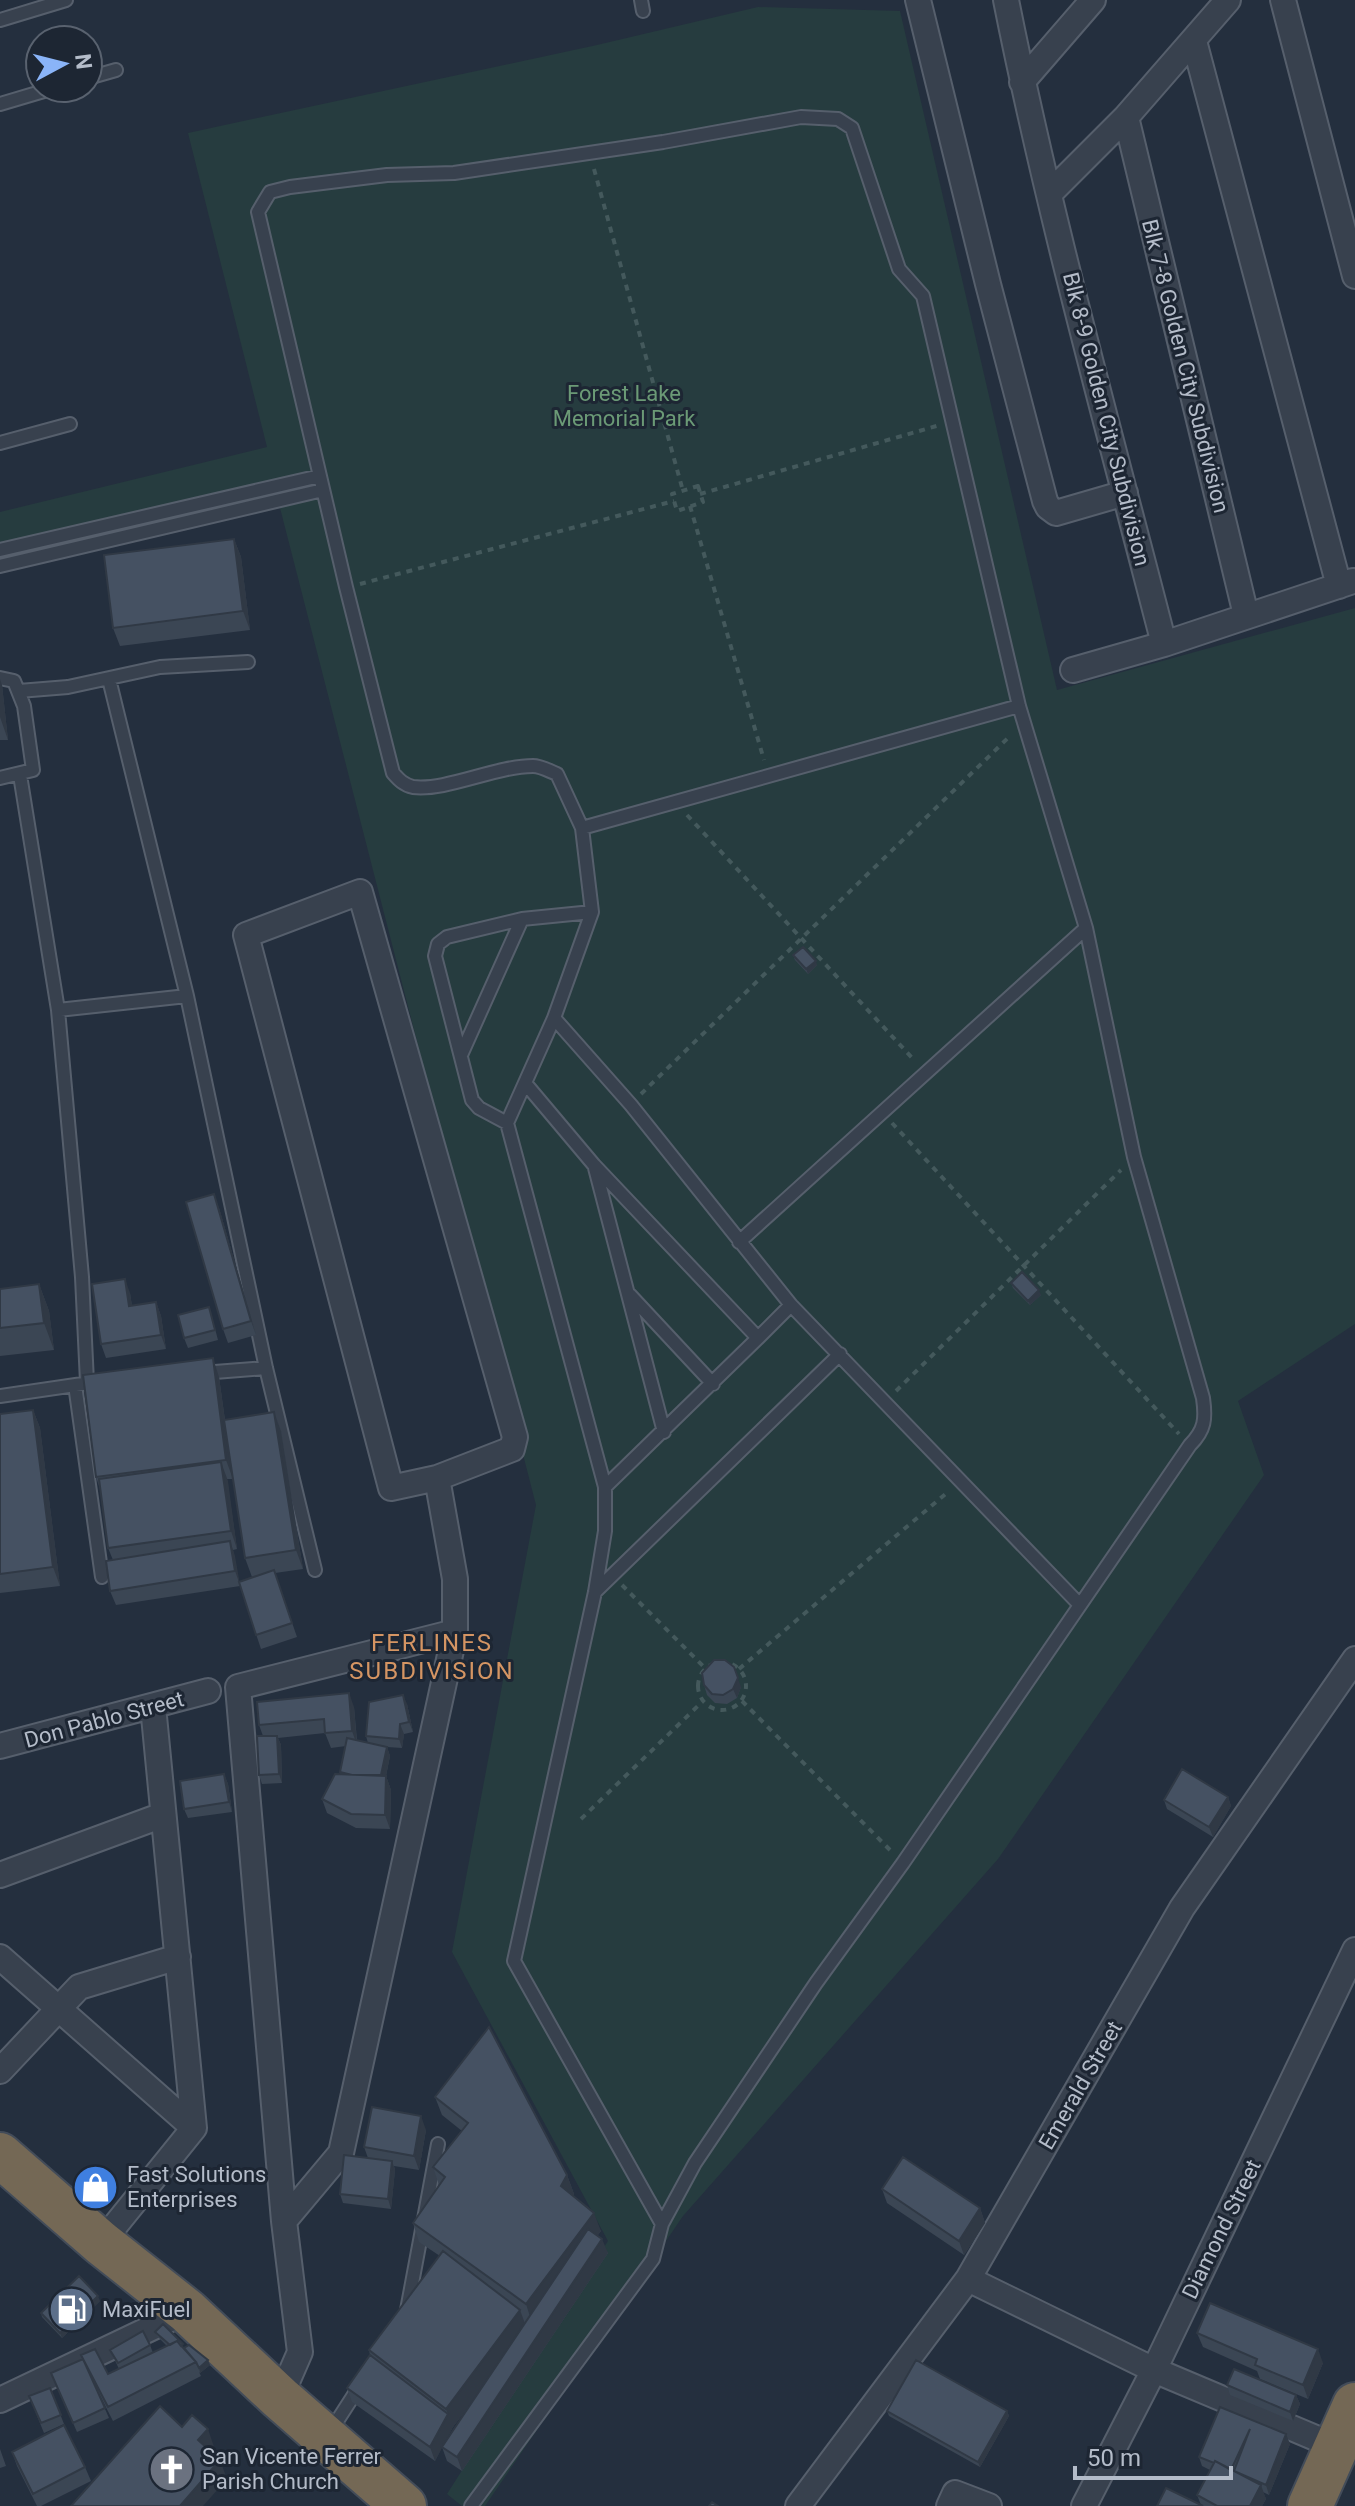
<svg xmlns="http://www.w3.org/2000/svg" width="1355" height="2506" font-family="Roboto,sans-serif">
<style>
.green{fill:#263c3f}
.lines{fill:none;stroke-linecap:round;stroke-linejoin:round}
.lane-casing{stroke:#565f6c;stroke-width:16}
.street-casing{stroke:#565f6c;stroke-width:28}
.highway-casing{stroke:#434c59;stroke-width:48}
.path{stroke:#44595c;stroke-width:4;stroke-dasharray:6 6;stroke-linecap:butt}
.lane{stroke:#38414e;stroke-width:12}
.street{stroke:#38414e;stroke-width:24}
.highway{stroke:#746855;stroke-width:44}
.wall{fill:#3b4654;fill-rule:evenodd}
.shaded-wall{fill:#303945}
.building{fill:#455162;stroke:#303945;stroke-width:2}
.labels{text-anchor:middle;stroke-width:6;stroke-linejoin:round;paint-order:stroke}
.street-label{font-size:22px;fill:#b4bcc9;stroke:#1d2633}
.park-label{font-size:22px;fill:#6b9a76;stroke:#1d2633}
.poi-label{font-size:22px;fill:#b4bcc9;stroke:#1d2633;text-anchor:start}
.neighbourhood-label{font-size:24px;letter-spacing:2px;fill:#d59563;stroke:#1d2633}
</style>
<rect width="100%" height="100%" fill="#242f3e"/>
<path class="green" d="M758,7L900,11L1057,690L1355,608V1324L1238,1401L1264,1475L998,1859L683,2216L485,2506H462L447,2494L608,2241L452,1952L536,1505L279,504L0,571V512L267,447L188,133L597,45Z"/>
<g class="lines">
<defs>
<path id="lane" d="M641,0L643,11
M0,20L66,0
M88,78L116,70
M0,104L54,88
M0,443L70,424
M0,550L320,476
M0,566L323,490
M0,678L14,681L24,706L33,770L0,778
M109,679L187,996L266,1368L315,1570
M19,691L68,687L160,667L248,662
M20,775L58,1010L82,1277L87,1382
M582,828L1019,706
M58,1010L187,996
M554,1018L507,1123L605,1487V1531L595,1592L514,1961L662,2224
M461,1055L522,919
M525,1083L594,1165L758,1338L605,1487
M507,1123L479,1108L472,1100L435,956L438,944L447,937L522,919L592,912
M595,1168L664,1432
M739,1242L1086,928
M630,1295L713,1384
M758,1338L791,1305
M202,1373L266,1368
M75,1385L102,1577
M0,1396L96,1382
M595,1592L840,1354
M407,2310L438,2144
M330,2432L359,2387
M471,2506L653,2259L662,2224L695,2163L816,1983L903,1863L1190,1445C1205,1430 1206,1419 1203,1398L1134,1157L1086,928L1019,706L923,296L899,269L852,128L838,119L801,117L663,142L454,173L387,175L290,187L270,192L258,212L346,587L393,773C399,780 404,785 413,787C447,791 496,766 533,766C541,766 549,771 557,774L582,828L592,912L554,1018L631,1105L791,1305L1080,1605"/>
<path id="street" d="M918,0L988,284L1045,501L1048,507L1056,513L1125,493
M1006,0C1049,216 1109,430 1164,644
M1283,0L1355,276
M1194,41L1339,586
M1022,82L1093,0
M1126,117L1246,615
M1049,194L1126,117L1228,0
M1073,670L1164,644L1353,581
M360,892L515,1437L512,1449L437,1478L391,1488L246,935Z
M0,1746L208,1691
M0,1875L163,1815
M0,1957L194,2128
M0,2071L79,1987L178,1957
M284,2221L341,2153L455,1632V1579L437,1478
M101,2243L194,2128L153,1706
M968,2279L1154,2370L1344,2450
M280,2398L300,2352L284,2221L238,1687L455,1632
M0,2400L187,2311
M798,2506L968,2279L1182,1908L1355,1659
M949,2506L955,2493L989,2506
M1084,2506L1154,2370L1355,1950"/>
<path id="highway" d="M0,2155L101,2243L187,2311L280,2398L404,2506
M1310,2506L1355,2405"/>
</defs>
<use href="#lane" class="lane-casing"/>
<use href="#street" class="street-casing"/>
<use href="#highway" class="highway-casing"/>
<path class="path" d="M594,169L683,491
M698,486L703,502L677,511L672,494Z
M700,494L940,425
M690,506L764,760
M360,584L674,501
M687,815L915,1061
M641,1094L1011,735
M892,1123L1179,1434
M896,1391L1121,1170
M622,1585L705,1668
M698 1686a24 24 0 1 1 48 0a24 24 0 1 1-48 0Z
M739,1669L949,1491
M742,1701L892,1852
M581,1819L703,1701"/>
<use href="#lane" class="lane"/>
<use href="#street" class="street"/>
<use href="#highway" class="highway"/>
</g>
<path class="wall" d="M234,539L241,557L250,630L120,646L113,628Z
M0,679L2,685L8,740H0Z
M793,955L817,965L808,974L795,960Z
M219,1208L256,1335L228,1343L223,1329Z
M1011,1283L1041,1295L1030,1305L1013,1288Z
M39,1284L49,1311L54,1350L0,1356V1289Z
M130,1293L132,1306L156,1302L161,1316L166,1349L106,1358L101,1344Z
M212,1317L218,1340L188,1348L184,1338Z
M219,1377L225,1420L274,1412L281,1431L303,1569L275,1573L297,1637L261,1649L240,1586L116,1605L110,1591L113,1560L108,1548L100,1489L96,1477ZM227,1479H233L245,1558L252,1577L258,1576L239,1582L233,1550L237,1549Z
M33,1410L40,1428L60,1586L0,1593V1414Z
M704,1685L741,1687L737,1698L727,1704L715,1703L707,1695Z
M407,1704L413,1732L404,1734L402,1748L387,1747L390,1756L386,1776L391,1790L390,1829L356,1828L327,1813L322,1799L341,1775L340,1772L346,1746L331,1748L325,1733L278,1738L281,1745L282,1783L262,1784L259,1775L263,1736L259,1725L354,1707L357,1740L368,1743L366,1736Z
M224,1774L228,1784L232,1812L188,1818L184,1809Z
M1228,1797L1231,1806L1213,1837L1167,1809L1164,1800Z
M435,2097L567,2175L574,2194L573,2196L601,2231L597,2236L608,2253L462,2471L447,2461L442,2447L435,2461L352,2402L347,2388L370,2355L369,2350L440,2256L419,2242L413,2223L439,2185L433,2167L462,2131L442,2115ZM473,2401L444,2444L453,2427Z
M426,2130L419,2170L394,2166L395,2170L391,2209L343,2203L340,2194L368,2158L364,2147Z
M882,2189L980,2208L985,2223L964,2255L887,2203Z
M100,2301L62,2338L42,2317L41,2313Z
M155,2332L185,2348L210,2365L200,2373L199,2372L201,2376L113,2421L94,2384L109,2418L77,2432L51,2373L83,2359L108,2374L119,2369L110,2350L150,2345L153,2353L167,2346L157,2336Z
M1197,2333L1323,2363L1308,2399L1260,2379L1257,2371L1203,2347Z
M1227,2385L1296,2395L1300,2404L1293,2421L1230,2395Z
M50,2388L64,2424L44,2433L33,2406Z
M887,2411H1007L1009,2416L980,2467L889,2416Z
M1290,2444L1269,2495L1263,2492L1266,2499L1262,2506H1157L1201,2505L1197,2495L1210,2470L1202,2466L1199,2457Z
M0,2449L6,2466L0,2468Z
M12,2452L85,2467L91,2481L41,2506H37L17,2466Z"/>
<path class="shaded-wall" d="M234,539L241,557L250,630L243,611Z
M0,679L2,685L8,740L0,717Z
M816,961L817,965L808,974L806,969Z
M214,1194L219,1208L256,1335L251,1321Z
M125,1279L130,1293L134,1320L129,1306Z
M39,1284L49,1311L54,1350L44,1323Z
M1039,1290L1041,1295L1030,1305L1028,1301Z
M156,1302L161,1316L166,1349L161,1335Z
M213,1358L219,1377L233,1479L226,1460Z
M33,1410L40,1428L60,1586L53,1567Z
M274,1412L281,1431L303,1569L296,1550Z
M221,1462L228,1481L237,1549L231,1531Z
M230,1541L235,1556L240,1585L235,1571Z
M734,1667L741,1687L737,1698L733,1689Z
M349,1693L354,1707L357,1745L352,1731Z
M403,1695L407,1704L413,1732L409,1722Z
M400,1724L404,1734L402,1748L399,1739Z
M277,1736L281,1745L282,1783L279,1774Z
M387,1747L390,1756L386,1776L391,1790L390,1829L385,1815L380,1780Z
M224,1774L228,1784L232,1812L229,1802Z
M1228,1797L1231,1806L1213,1837L1209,1827Z
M421,2116L426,2130L419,2170L414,2156Z
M392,2161L395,2170L391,2209L388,2199Z
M567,2175L574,2194L568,2205L561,2186Z
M980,2208L985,2223L964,2255L959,2241Z
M594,2213L601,2231L532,2323L526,2304Z
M602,2239L608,2253L462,2471L457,2457Z
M98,2296L100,2301L62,2338L60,2333Z
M520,2310L527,2329L453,2427L435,2461L430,2447L448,2414L446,2409Z
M1318,2349L1323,2363L1308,2399L1303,2385Z
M208,2360L210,2365L200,2373L199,2368Z
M1296,2395L1300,2404L1293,2421L1290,2412Z
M1007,2411L1009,2416L980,2467L978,2462Z
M208,2429L214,2447L204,2458L198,2440Z
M1286,2434L1290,2444L1269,2495L1266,2485Z
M220,2460L227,2479L203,2506H180Z
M1261,2485L1266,2499L1262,2506H1250Z"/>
<path class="building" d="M234,539L243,611L113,628L104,555Z
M803,947L816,961L806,969L793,955Z
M214,1194L251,1321L223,1329L186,1202Z
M1022,1272L1039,1290L1028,1301L1011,1283Z
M125,1279L129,1306L156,1302L161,1335L101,1344L92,1284Z
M39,1284L44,1323L0,1328V1289Z
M209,1307L215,1330L184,1338L178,1315Z
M213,1358L226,1460L96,1477L83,1375Z
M33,1410L53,1567L0,1574V1414Z
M274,1412L296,1550L245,1558L224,1420Z
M221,1462L231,1531L108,1548L99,1479Z
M230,1541L235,1571L110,1591L106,1561Z
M274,1570L292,1623L256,1635L239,1582Z
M714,1660H725L734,1667L738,1678L733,1689L723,1695L712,1694L704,1685L702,1673Z
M349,1693L352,1731L325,1733L324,1719L259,1725L257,1702Z
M403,1695L409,1722L400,1724L399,1739L366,1736L369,1702Z
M257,1736H277L279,1774L259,1775Z
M347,1738L387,1747L381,1775H352L340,1772Z
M1182,1769L1228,1797L1209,1827L1164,1800Z
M224,1774L229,1802L184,1809L180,1781Z
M335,1774L386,1776L385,1815L351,1814L322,1799Z
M489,2027L567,2175L561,2186L594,2213L526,2304L413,2223L445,2177L433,2167L468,2123L435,2097Z
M372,2107L421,2116L414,2156L364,2147Z
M344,2155L392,2161L388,2199L340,2194Z
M903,2157L980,2208L959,2241L882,2189Z
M588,2229L602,2239L457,2457L442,2447Z
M443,2251L520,2310L446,2409L369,2350Z
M79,2276L98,2296L60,2333L41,2313Z
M1210,2303L1318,2349L1303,2385L1255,2365L1257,2359L1197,2333Z
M163,2324L183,2344L181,2346L177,2341L170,2345L155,2332Z
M143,2331L150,2345L118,2363L110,2350Z
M177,2341L196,2362L108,2407L81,2355L95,2349L108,2374Z
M189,2345L208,2360L199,2368L196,2362L184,2348Z
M370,2355L448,2414L430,2447L347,2388Z
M83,2359L105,2408L73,2423L51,2373Z
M916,2360L1007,2411L978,2462L887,2411Z
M1234,2369L1296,2395L1290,2412L1227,2385Z
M50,2388L61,2415L41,2423L29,2396Z
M160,2406L182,2427L192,2415L208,2429L198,2440L220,2460L180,2506H71Z
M1220,2407L1286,2434L1266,2485L1234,2471L1250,2429L1231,2470L1215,2461L1214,2463L1199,2457Z
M64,2425L85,2467L33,2494L12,2452Z
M1215,2461L1261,2485L1250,2506H1217L1197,2495Z
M1166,2488L1203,2506H1157Z
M712,2502L718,2506H709Z"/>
<defs>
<symbol id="shop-disc" viewBox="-11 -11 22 22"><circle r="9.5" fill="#3f7fe0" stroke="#1d2633"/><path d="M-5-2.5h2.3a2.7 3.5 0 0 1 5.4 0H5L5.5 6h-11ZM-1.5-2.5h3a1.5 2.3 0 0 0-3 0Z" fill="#fff"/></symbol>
<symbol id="fuel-disc" viewBox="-11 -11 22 22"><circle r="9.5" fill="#5c6f8a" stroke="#1d2633"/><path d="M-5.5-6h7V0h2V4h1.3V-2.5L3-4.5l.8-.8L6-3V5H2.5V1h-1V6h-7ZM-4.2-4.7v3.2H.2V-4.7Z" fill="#fff"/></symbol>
<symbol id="church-disc" viewBox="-11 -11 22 22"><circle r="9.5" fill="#6b7280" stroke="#1d2633"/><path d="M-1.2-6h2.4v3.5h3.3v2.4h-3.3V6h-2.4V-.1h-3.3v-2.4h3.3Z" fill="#fff"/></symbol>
</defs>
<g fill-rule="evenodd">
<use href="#shop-disc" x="70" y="2162" width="51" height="51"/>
<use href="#fuel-disc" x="46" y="2284" width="51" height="51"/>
<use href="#church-disc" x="146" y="2444" width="51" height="51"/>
</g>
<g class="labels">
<g class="street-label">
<text transform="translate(1186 366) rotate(76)" y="8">Blk 7-8 Golden City Subdivision</text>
<text transform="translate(1107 419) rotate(76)" y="8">Blk 8-9 Golden City Subdivision</text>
<text transform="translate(104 1719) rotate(-15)" y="8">Don Pablo Street</text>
<text transform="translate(1080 2085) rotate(-60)" y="8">Emerald Street</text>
<text transform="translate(1221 2229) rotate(-64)" y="8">Diamond Street</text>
</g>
<g class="park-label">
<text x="624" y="401">Forest Lake<tspan x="624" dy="25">Memorial Park</tspan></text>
</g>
<g class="poi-label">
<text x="127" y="2182">Fast Solutions<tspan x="127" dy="25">Enterprises</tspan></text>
<text x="102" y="2317">MaxiFuel</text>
<text x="202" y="2464">San Vicente Ferrer<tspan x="202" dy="25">Parish Church</tspan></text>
</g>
<g class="neighbourhood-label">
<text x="432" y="1651">FERLINES<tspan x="432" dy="28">SUBDIVISION</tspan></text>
</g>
</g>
<g transform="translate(64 64) rotate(83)"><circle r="38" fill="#1d2633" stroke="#59626f" stroke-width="2"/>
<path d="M0-6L14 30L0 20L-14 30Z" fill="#8ab4f8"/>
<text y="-12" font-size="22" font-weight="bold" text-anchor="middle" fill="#b4bcc9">N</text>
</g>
<path d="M1075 2466v12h156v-12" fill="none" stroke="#b4bcc9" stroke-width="4"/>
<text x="1087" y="2466" font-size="24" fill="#b4bcc9" stroke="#1d2633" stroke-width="6" paint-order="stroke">50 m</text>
</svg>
